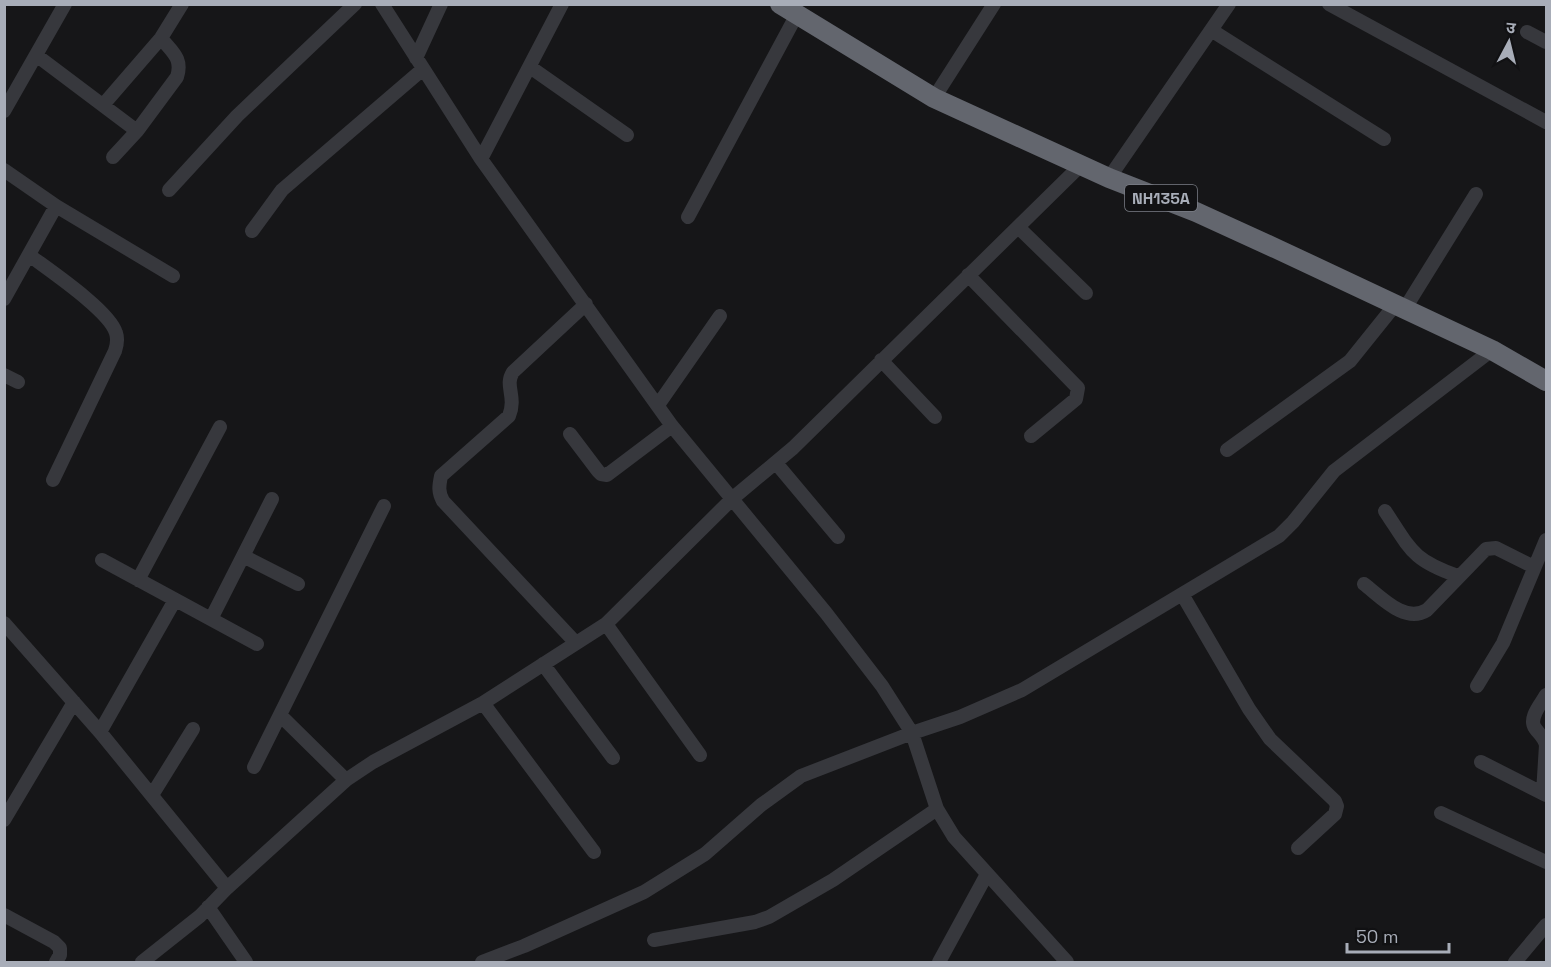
<svg xmlns="http://www.w3.org/2000/svg" width="1551" height="967" font-family="'Space Grotesk','Noto Sans Devanagari',sans-serif">
<style>
.lines{fill:none;stroke-linecap:round;stroke-linejoin:round}
.minor{stroke:#37383d;stroke-width:14}
.highway{stroke:#63666e;stroke-width:20}
.labels{text-anchor:middle;stroke-width:4.5;stroke-linejoin:round;paint-order:stroke}
.shield{fill:#111113;stroke:#7b7e86;stroke-width:1.5}
.shield-label{font-size:16px;font-weight:bold;fill:#a8adb8}
</style>
<rect width="100%" height="100%" fill="#161618"/>
<g class="lines">
<path class="minor" d="M382,4L481,159L672,426L826,613L882,686L912,733L937,809L954,837L1067,962
M1329,4L1546,122
M1211,30L1384,139
M1527,32L1546,42
M36,55L137,131
M416,58L441,4
M530,67L627,135
M934,98L994,4
M103,105L161,38L182,4
M4,111L65,4
M113,157L137,131L177,77C183,58 172,52 161,38
M481,159L562,4
M4,170L56,206L173,276
M1109,178L1229,4
M169,190L237,116L355,4
M688,217L796,16
M1018,227L1086,293
M252,231L282,190L423,69
M29,255C49,270 110,311 116,333C118,339 117,345 115,351L53,480
M968,275L1078,388L1076,399L1031,436
M4,299L56,206
M1404,310L1476,194
M881,360L935,417
M4,375L18,382
M658,405L720,316
M570,434L598,471L601,474L607,475L672,426
M1227,450L1350,361L1395,305
M776,463L838,537
M1385,511C1411,550 1412,560 1458,576
M243,556L298,584
M102,560L257,644
M138,580L220,427
M1364,584C1381,597 1405,624 1427,610L1486,549L1496,548L1534,567
M1182,594L1249,709L1270,739L1335,801L1337,806L1335,814L1298,848
M211,619L272,499
M4,623L100,732L227,888
M606,624L700,755
M576,643L443,501C438,492 439,486 441,476L509,416C517,396 504,386 513,372L586,304
M543,664L613,758
M1477,686L1503,643L1546,540
M483,703L594,852
M280,715L346,780
M100,732L175,600
M1481,762L1546,795
M254,767L384,506
M1543,793L1546,745C1544,737 1539,734 1535,728C1528,718 1541,704 1546,695
M152,795L193,729
M1441,813L1546,862
M4,820L74,702
M208,907L246,962
M4,915L54,942L60,948V955L56,962
M654,940L755,922L769,917L833,880L937,809
M142,962L200,916L227,888L346,780L373,762L483,703L606,624L733,498L793,448L1081,165
M482,962L524,946L644,892L705,854L761,805L801,776L912,733L960,717L1022,690L1279,536L1293,522L1334,471L1492,350
M939,962L987,874
M1515,962L1546,925"/>
<path class="highway" d="M780,4L934,98L1109,178L1196,212L1277,249L1492,350L1546,381"/>
</g>
<g class="labels">
<rect class="shield" x="1125" y="185" width="72" height="26" rx="4.5"/>
<g class="shield-label">
<text x="1161" y="204">NH135A</text>
</g>
</g>
<rect width="1551" height="967" fill="none" stroke="#a8adb8" stroke-width="12"/>
<g transform="translate(1509 42) rotate(7)" stroke="#111113" stroke-width="4.5" paint-order="stroke">
<path d="M0-4.5L10 22L0 15L-10 22Z" fill="#a8adb8"/>
<text y="-9" font-size="16" font-weight="bold" text-anchor="middle" fill="#a8adb8">उ</text>
</g>
<path d="M1347 943v9h102v-9" fill="none" stroke="#a8adb8" stroke-width="3"/>
<text x="1356" y="943" font-size="18" fill="#a8adb8" stroke="#111113" stroke-width="4.5" paint-order="stroke">50 m</text>
</svg>
